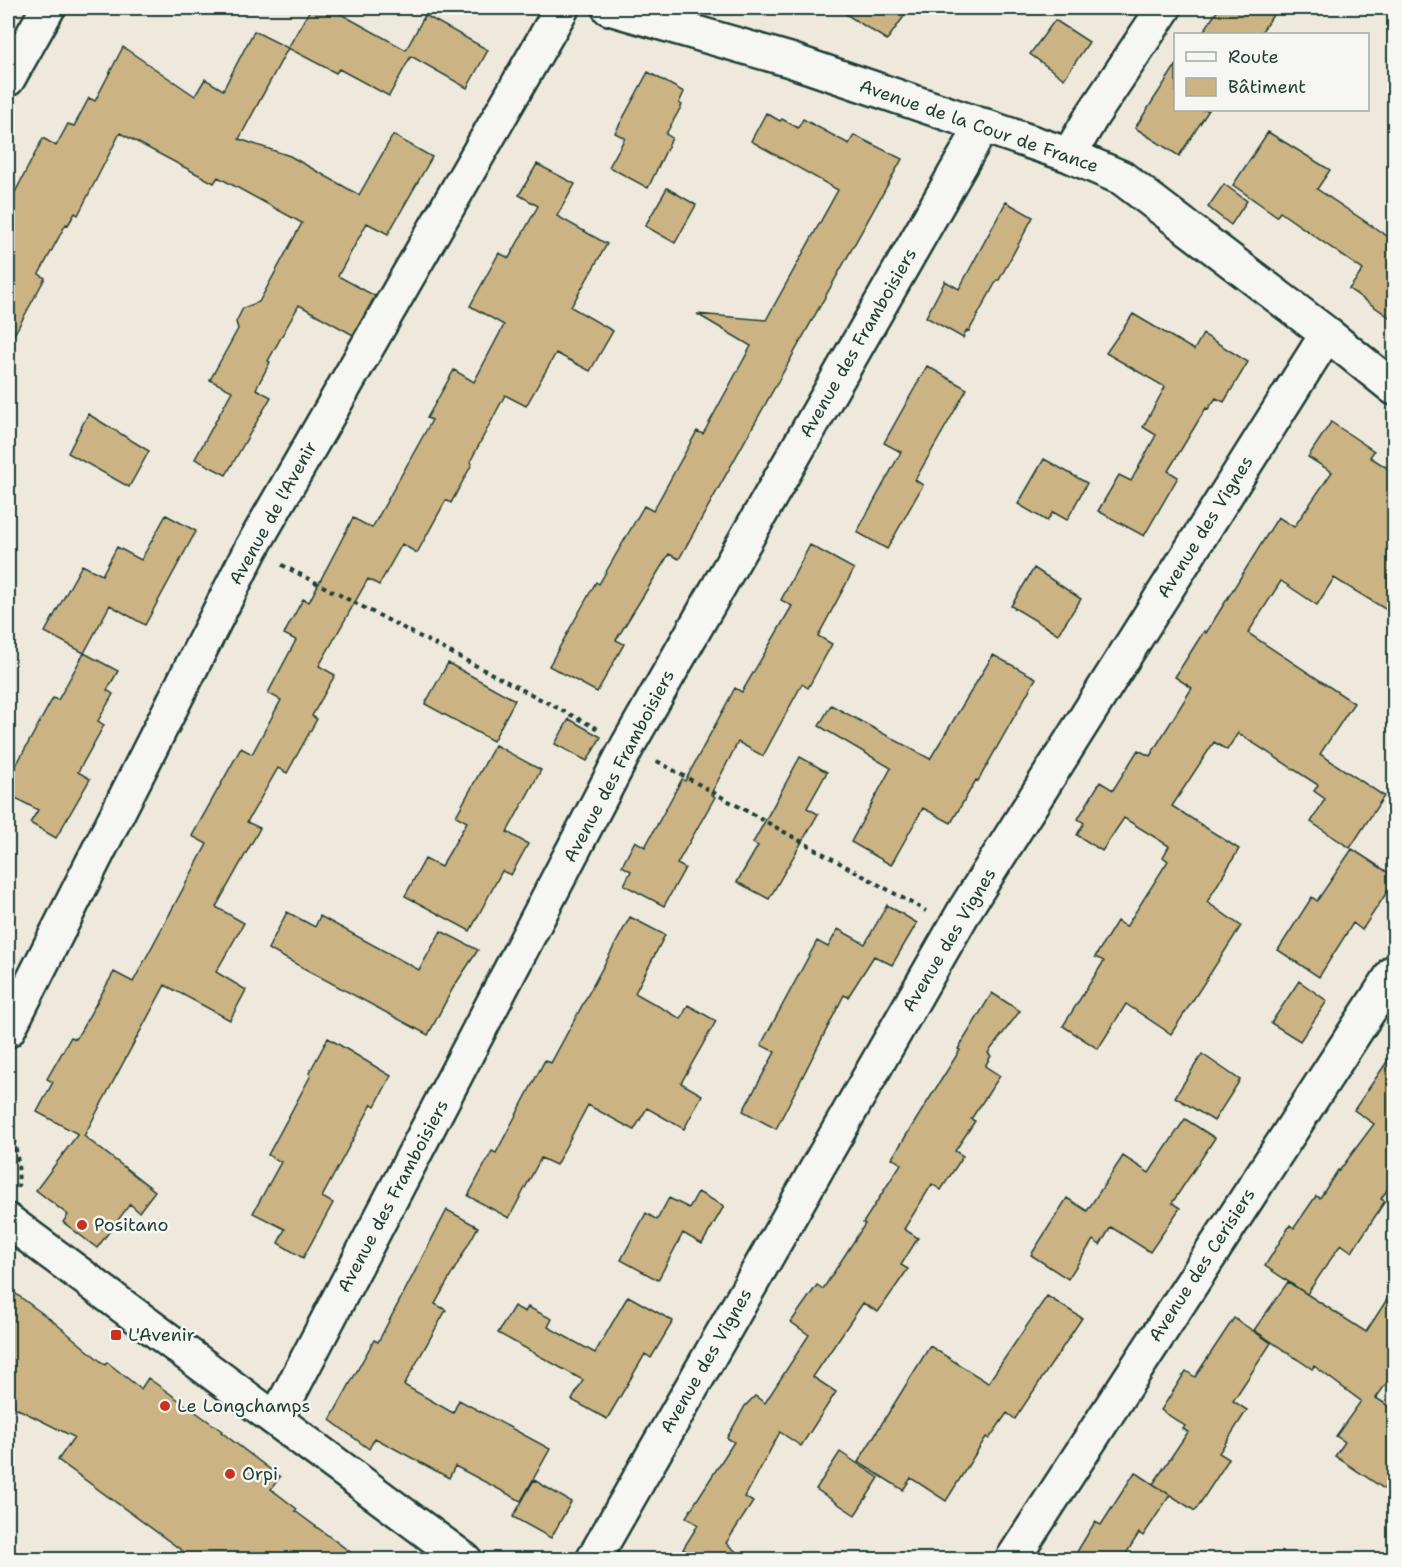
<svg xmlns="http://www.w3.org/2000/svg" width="1402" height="1567" font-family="'Shantell Sans',sans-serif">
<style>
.building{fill:#ccb383;stroke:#1f3d34;stroke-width:1.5}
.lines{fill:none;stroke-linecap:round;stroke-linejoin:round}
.minor-casing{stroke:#1f3d34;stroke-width:38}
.path{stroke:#1f3d34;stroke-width:4;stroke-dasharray:4.5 4.5;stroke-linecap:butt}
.minor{stroke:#f6f6f2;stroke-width:33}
.poi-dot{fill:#c8321e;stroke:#f6f6f2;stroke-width:2}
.labels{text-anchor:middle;stroke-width:5;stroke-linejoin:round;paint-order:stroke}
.street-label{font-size:18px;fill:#1f3d34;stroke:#f6f6f2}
.poi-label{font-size:18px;fill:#1f3d34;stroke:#f6f6f2;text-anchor:start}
</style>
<rect width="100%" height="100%" fill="#eee9dc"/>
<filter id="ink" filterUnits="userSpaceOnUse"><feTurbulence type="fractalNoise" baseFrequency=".0167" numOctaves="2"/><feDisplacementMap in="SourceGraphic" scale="12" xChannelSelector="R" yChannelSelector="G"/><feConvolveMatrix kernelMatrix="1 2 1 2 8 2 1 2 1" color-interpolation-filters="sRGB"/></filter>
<g filter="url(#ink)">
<path class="building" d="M311,8H330L406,50L425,15L488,50L467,88L411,56L389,96L339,69L336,73L288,48Z
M836,8H910L887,40Z
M1219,8H1278L1260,34H1202Z
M1055,20L1089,42L1064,79L1030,54Z
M254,31L288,48L239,139L290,156L359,195L393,135L432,157L388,234L367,223L338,276L375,296L353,335L299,305L268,361L270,362L256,389L271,397L226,475L195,459L232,391L210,380L238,329L236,322L243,308L259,302L302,223L218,177L214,183L120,133L78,215L75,213L68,225L66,224L39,274L45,278L8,346V206L43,138L56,146L68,124L74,126L89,98L95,101L123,47L195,96L205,79L223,90Z
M1176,65V110H1209L1179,156L1135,128Z
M648,72L684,92L679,103L682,105L666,134L672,138L648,188L609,167L625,138L615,133Z
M766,113L780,121L782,119L798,128L803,119L849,144L854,135L902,159L679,559L669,554L616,640L624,644L597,692L549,666L596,582L599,584L644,506L653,511L697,431L703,434L751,346L697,314L766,320L838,190L751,141Z
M1268,132L1330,170L1317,189L1387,236L1395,226V321L1349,289L1363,270L1280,212L1277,216L1233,185Z
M537,164L575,184L557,216L607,244L571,307L613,331L590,371L556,353L526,406L505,395L470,462L472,464L451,503L446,500L417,553L402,544L379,585L368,579L319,666L335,675L312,716L317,719L287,773L278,768L247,822L260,828L216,907L244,923L216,972L246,990L230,1020L165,985L84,1136L155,1191L139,1212L130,1204L97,1248L63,1222L68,1215L36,1190L78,1134L37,1112L53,1082L47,1079L71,1037L76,1039L114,972L133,982L207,844L192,836L241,748L252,754L281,700L268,693L296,640L284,634L303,599L309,602L353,518L372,528L432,420L427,418L454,370L474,382L504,325L470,306L499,253L509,258L538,206L519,195Z
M1224,184L1247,201L1231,225L1208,207Z
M667,188L696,205L675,243L645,226Z
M1006,202L1033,217L999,280H997L969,331L967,330L963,338L926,317L945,281L959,289Z
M1133,314L1194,350L1203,334L1248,362L1224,402L1216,398L1208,409L1206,408L1168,471L1178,477L1144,536L1098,511L1119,475L1131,481L1156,435L1143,427L1165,387L1106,353Z
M927,366L967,389L915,480L923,485L887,549L857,532L901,452L884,443Z
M88,414L149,451L129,487L68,453Z
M1331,422L1374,451L1370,457L1395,473V615L1334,578L1317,605L1281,581L1248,633L1354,703L1320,754L1384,796L1350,848L1311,822L1325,799L1314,791L1318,785L1238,733L1227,750L1214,742L1172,806L1239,849L1207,902L1241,926L1171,1034L1126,1004L1098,1049L1063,1026L1104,961L1095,957L1117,921L1126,927L1168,861L1163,857L1169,846L1124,818L1102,851L1077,835L1084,823L1078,819L1100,782L1113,790L1138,750L1150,756L1192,688L1175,677L1204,631L1206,633L1278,517L1294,527L1332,472L1308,457Z
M1044,459L1087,483L1067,520L1053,512L1047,521L1018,504Z
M166,515L196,531L145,625L110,605L84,653L45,632L82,565L102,575L117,547L141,560Z
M810,545L854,569L818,636L832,644L808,688L802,684L763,756L738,742L711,794L715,797L677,864L685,868L664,906L624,885L631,871L622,866L635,841L645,847L682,779L685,781L735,688L742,692L792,606L781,600Z
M1034,568L1081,599L1058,634L1011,606Z
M84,653L118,671L107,690L113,694L98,721L104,725L78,772L90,779L56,838L30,823L38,810L8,794V780L53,698L58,700Z
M993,655L1036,678L978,781L976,780L951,823L923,808L891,865L851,842L891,768L819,726L831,705L930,759Z
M448,663L515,700L493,741L425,704Z
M569,719L601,737L587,761L555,744Z
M495,745L541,770L507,832L528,844L511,875L502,871L470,931L405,896L425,859L441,867L467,822L456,816Z
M800,757L827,772L807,808L818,814L769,899L737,882L758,846L753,843Z
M1352,849L1395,877V880L1362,930L1353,923L1319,977L1278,950L1312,897L1317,901Z
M887,905L917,923L892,965L874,956L848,997L844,995L776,1129L743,1111L775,1052L761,1045L817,941L828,947L838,929L865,944Z
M287,912L315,927L320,916L419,970L441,931L478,950L453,988L428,1035L268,949Z
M630,917L665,935L635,993L681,1019L688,1005L716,1021L681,1083L702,1095L684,1129L647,1108L634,1130L588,1105L556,1165L541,1158L509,1218L468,1196L492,1151L496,1153L545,1060L551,1063Z
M1299,981L1327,1001L1300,1041L1271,1023Z
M992,993L1020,1011L988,1053L991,1056L985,1066L1000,1076L971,1119L975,1121L955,1151L963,1156L941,1190L932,1184L904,1229L918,1238L901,1265L908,1269L878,1312L863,1303L813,1377L836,1392L801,1446L780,1432L745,1497L753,1502L726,1543L746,1560H698L683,1549L698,1525L686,1517L734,1442L727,1438L745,1406L755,1396L765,1403L809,1335L791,1322L817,1285L823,1289L865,1224L863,1223L901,1164L892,1158L960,1050L958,1049Z
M328,1038L391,1076L375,1106L372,1104L322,1197L333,1203L303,1258L278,1243L285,1229L253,1213L281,1162L268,1155L311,1075L309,1073Z
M1395,1050V1178L1381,1199L1385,1201L1352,1252L1341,1244L1307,1294L1265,1266L1290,1225L1294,1228L1316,1196L1320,1198L1338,1170L1339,1171L1374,1124L1354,1110Z
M1202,1054L1240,1080L1214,1121L1175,1097Z
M1185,1119L1215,1138L1172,1203L1180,1208L1150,1252L1111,1227L1100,1245L1093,1240L1068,1279L1031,1255L1067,1198L1087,1211L1123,1156L1149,1173Z
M698,1192L724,1206L702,1244L683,1233L658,1280L621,1260L646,1213L657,1220L669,1198L689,1208Z
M447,1210L478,1227L435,1304L446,1310L404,1385L453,1413L459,1400L550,1449L521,1501L455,1466L449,1478L375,1438L369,1449L330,1420L374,1340L378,1342Z
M1288,1282L1366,1332L1395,1287V1371L1376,1398L1395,1410V1496L1335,1456L1345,1442L1336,1436L1361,1401L1314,1366L1312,1369L1254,1330Z
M8,1288L54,1322L105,1365L107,1362L141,1389L148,1378L222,1431L221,1432L280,1477L271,1489L297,1509L295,1511L361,1560H195L58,1460L74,1437L8,1404Z
M628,1296L673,1321L651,1358L645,1354L607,1419L572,1400L583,1380L498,1333L514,1306L525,1312L528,1307L552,1319L548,1327L595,1353Z
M1047,1296L1082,1318L1015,1419L1007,1413L989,1439L986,1437L946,1501L911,1478L903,1490L858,1462L930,1346L988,1383Z
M1234,1318L1271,1343L1233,1401L1247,1410L1219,1453L1229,1459L1195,1511L1153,1484L1188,1432L1183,1429L1185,1426L1161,1410L1186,1371L1195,1377Z
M840,1452L879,1478L855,1515L816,1489Z
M1135,1472L1170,1495L1143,1536L1139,1533L1122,1560H1072L1095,1522L1101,1525Z
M534,1480L571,1502L551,1538L513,1517Z"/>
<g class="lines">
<defs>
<path id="minor" d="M609,8L790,60L1069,155L1122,178L1327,334L1394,388
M8,79L48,8
M1069,155L1092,116L1164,8
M8,1030L251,549L562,8
M8,1221L465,1560
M276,1419L628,745L983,125
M593,1560L966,908L1327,334
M1012,1560L1394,972"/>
</defs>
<use href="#minor" class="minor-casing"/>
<path class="path" d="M282,565L598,729
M657,761L926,911
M8,1122C16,1143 20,1165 18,1188"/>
<use href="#minor" class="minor"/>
</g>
</g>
<g class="poi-dot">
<circle cx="82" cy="1225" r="6"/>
<rect x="110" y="1329" width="12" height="12" rx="3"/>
<circle cx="165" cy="1406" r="6"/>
<circle cx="230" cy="1474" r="6"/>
</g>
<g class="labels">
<g class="street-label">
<text transform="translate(979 126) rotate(19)" y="6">Avenue de la Cour de France</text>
<text transform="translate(858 343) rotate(-60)" y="6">Avenue des Framboisiers</text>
<text transform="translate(273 513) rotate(-61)" y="6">Avenue de l'Avenir</text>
<text transform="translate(1205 527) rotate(-58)" y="6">Avenue des Vignes</text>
<text transform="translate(619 766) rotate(-62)" y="6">Avenue des Framboisiers</text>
<text transform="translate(949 940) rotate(-59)" y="6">Avenue des Vignes</text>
<text transform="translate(393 1196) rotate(-62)" y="6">Avenue des Framboisiers</text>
<text transform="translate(1202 1265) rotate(-57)" y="6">Avenue des Cerisiers</text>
<text transform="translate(706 1361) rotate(-60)" y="6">Avenue des Vignes</text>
</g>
<g class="poi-label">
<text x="94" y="1231">Positano</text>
<text x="128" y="1341">L'Avenir</text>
<text x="177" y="1412">Le Longchamps</text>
<text x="242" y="1480">Orpi</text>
</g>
</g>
<rect width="1402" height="1567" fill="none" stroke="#f6f6f2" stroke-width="30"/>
<rect x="15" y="15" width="1372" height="1537" fill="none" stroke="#1f3d34" stroke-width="2" filter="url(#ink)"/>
<rect x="1174" y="33" width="195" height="78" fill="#f6f6f2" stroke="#a0aca6" stroke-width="1.5"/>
<rect x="1186" y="52" width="30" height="9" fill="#f6f6f2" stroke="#a0aca6" stroke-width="1.5"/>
<text x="1228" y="63" font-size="18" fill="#1f3d34">Route</text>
<rect x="1186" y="78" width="30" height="18" fill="#ccb383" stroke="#a0aca6" stroke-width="1.5"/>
<text x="1228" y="93" font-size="18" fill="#1f3d34">Bâtiment</text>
</svg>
